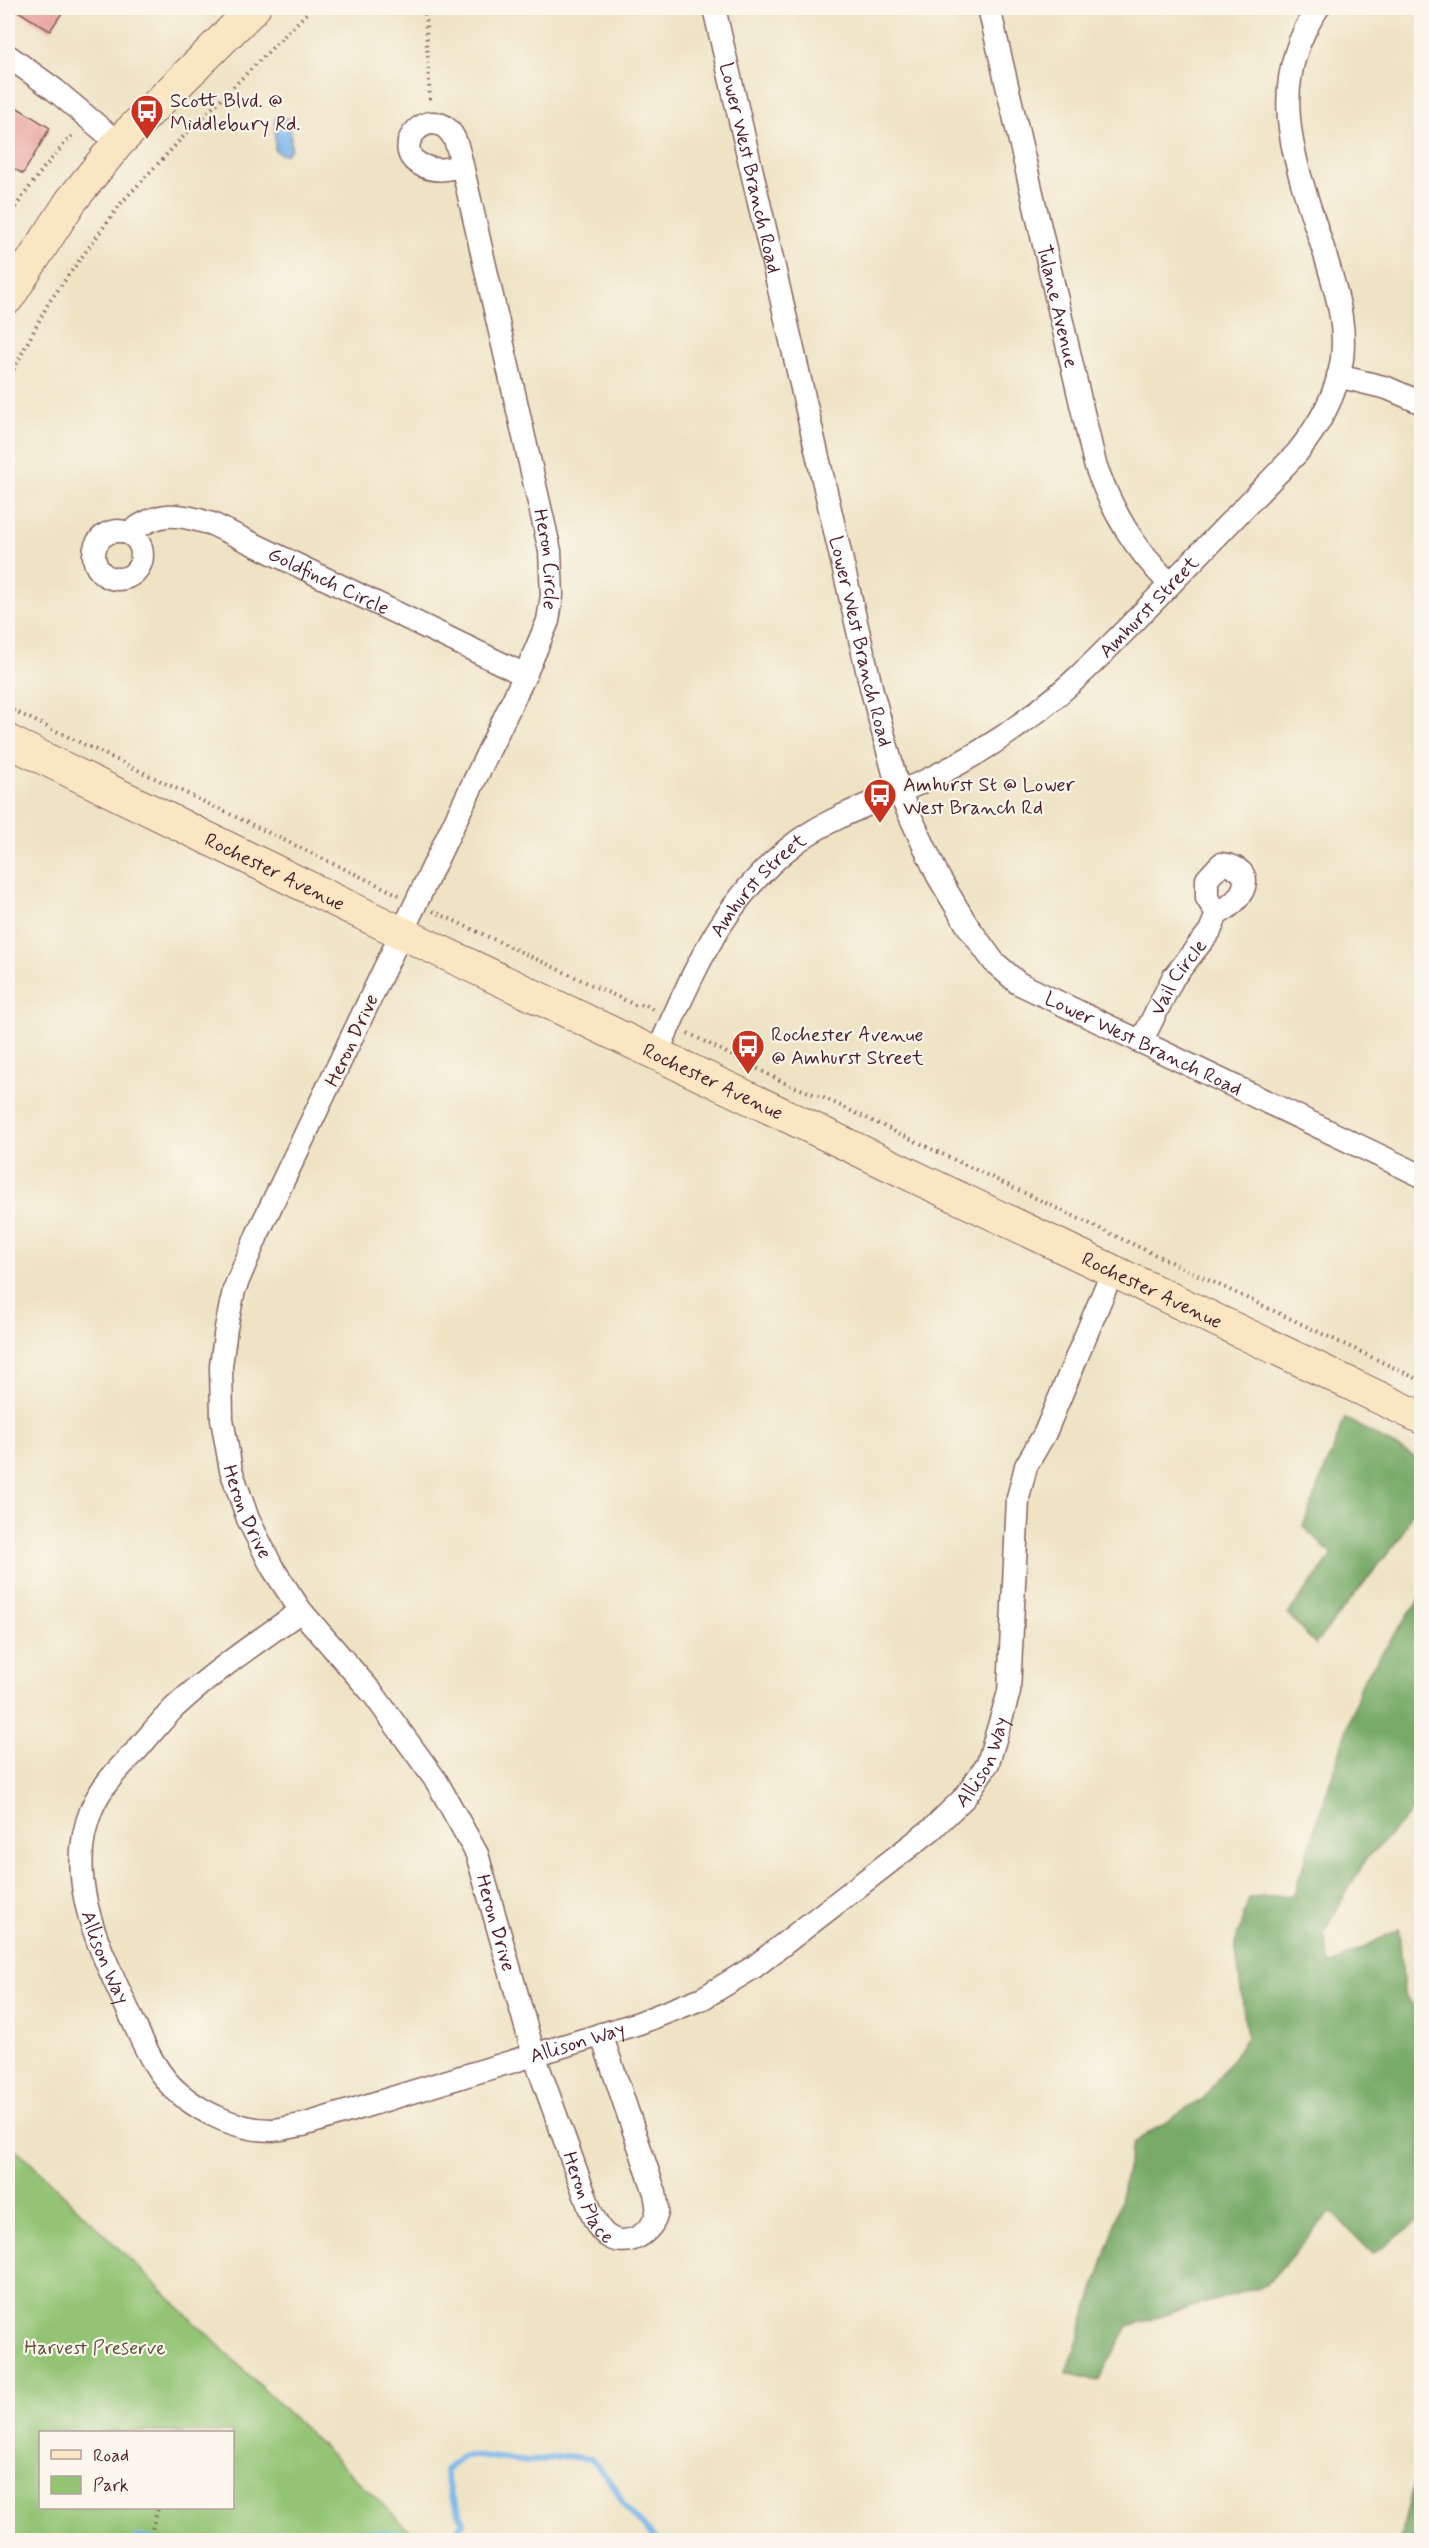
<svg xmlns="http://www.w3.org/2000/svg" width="1429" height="2548" font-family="Mynerve,sans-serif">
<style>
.green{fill:#93c474;stroke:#6e7250;stroke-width:1.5;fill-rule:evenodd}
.forest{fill:#76aa66;stroke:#606448;stroke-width:1.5}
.water{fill:#79b6eb;stroke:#626a8b;stroke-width:1.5}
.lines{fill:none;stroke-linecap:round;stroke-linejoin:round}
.stream{stroke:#79b6eb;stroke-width:6}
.building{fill:#eaa09c}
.street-casing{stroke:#846461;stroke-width:25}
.secondary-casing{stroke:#846461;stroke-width:34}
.path{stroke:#846461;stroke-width:4;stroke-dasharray:1.5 4.5;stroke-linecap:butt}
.street{stroke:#fff;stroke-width:22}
.secondary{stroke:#fbe6c3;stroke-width:32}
.labels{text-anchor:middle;stroke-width:4.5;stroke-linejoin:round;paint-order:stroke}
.poi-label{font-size:20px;fill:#4a1f2b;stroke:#fbf7ec;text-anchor:start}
.street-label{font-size:20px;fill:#4a1f2b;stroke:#fbf7ec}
.park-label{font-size:20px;fill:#605141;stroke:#fbf7ec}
</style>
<rect width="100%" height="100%" fill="#fbf7ec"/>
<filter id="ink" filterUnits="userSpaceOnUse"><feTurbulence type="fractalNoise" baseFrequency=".0167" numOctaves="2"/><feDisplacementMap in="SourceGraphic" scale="12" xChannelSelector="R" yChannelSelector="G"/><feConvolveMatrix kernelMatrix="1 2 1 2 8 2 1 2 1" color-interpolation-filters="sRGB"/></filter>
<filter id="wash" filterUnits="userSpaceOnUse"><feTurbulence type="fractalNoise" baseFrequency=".008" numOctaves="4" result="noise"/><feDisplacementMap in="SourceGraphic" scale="24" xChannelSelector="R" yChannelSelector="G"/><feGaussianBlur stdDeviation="1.35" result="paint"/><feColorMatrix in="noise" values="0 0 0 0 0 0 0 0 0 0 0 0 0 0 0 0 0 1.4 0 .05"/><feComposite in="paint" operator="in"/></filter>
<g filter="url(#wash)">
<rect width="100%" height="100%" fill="#efe3c4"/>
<path class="green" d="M8,2141L419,2540H8ZM40,2432H232V2508H40Z"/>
<path class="forest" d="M1345,1418L1421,1461V1492L1401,1537L1315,1644L1288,1614L1332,1555L1303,1526Z
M1421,1597V1806H1418L1366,1859L1324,1932L1330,1965L1399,1929L1404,1994L1421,2015V2218L1373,2254L1331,2211L1266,2285L1128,2326L1098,2381L1067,2373L1113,2232L1133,2143L1204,2098L1247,2037L1235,1944L1249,1898L1294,1895L1362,1682Z
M1421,2474V2540H1400L1412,2489Z"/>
<path class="water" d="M275,118L290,119L291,149L286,154H280L275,150Z"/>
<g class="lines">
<path class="stream" d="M134,2540L137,2537L155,2540
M314,2540L364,2532L451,2537L464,2522L450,2495L445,2470L464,2456H482L528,2462L565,2456L591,2459L615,2487L623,2504L656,2540"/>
</g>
<g id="blocks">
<path class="building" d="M13,8H65L50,31Z
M8,102L50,128L23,174L8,165Z"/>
</g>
</g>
<g filter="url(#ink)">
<use href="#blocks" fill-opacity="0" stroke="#846461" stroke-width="1.5"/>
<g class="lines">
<defs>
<g id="street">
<path id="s1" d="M714,8L872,691L899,792L938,876L967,925L994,962L1018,983L1422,1176"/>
<path id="s2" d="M989,8L1095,464C1113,513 1133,547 1170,584"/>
<path d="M8,56L55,90L118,143"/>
<path id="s3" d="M462,165C447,170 435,172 421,165C386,147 433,99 454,138C458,146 460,157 462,165L550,551L552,595L548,621L525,675L258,1233L234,1290L226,1328L221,1366L222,1419L231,1470L248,1519L272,1567L301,1611L374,1695L437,1782L477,1854L534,2055L591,2212C595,2220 598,2229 606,2235C625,2250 653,2234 657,2212C658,2207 656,2199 655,2193L601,2034"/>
<path d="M1338,376L1387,388L1422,403"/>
<circle cx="118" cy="555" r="24"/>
<path id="s4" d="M129,533C160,510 176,513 212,524L525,675"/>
<path id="s5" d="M1141,1042L1173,978L1210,931L1217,914C1243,902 1262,869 1221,864L1207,879V898L1217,914"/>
<path id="s6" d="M657,1053C695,970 722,898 798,841C837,813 886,799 929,779C962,763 996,743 1026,720C1074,685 1114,642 1155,600C1202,551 1250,502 1297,453C1319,425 1337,395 1342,359C1346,325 1337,294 1327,261C1300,173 1260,92 1318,8"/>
<path id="s7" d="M301,1611C258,1641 214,1671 175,1707C161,1721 149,1736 136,1751C120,1767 101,1786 92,1808C63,1878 99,1947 128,2010C142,2040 154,2073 180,2094C204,2114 239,2130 271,2130C281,2130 292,2126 303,2125L639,2023L703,1998L754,1967L932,1829L965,1797L988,1763L1009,1692L1018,1498L1026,1466L1045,1433L1113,1270"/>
</g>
<g id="secondary">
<path d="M8,298L71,201L118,143L254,8"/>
<path id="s8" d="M8,741L402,933L1422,1418"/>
</g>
</defs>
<use href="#street" class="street-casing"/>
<use href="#secondary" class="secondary-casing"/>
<path class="path" d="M425,8L430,100
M8,217L42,170L74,133
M8,380L49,302L122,202L184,136L312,8
M8,708L399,895
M433,911L635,1005H646L655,1011
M688,1033L785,1083L824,1098L1422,1381
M149,2540L158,2508"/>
<use href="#street" class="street"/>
<use href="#secondary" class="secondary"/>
</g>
</g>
<defs>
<symbol id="bus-pin" viewBox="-11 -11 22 30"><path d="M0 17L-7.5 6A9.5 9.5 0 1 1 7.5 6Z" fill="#c8321e" stroke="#fbf7ec"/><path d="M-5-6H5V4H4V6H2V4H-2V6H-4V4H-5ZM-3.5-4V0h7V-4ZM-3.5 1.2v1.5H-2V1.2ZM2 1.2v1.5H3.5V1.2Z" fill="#fff"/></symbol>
</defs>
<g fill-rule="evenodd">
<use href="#bus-pin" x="128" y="92" width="38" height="52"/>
<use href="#bus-pin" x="861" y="776" width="38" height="52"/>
<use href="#bus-pin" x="729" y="1027" width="38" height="52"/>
</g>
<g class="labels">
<g class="poi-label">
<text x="170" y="107">Scott Blvd. @<tspan x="170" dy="23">Middlebury Rd.</tspan></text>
<text x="903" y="791">Amhurst St @ Lower<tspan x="903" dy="23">West Branch Rd</tspan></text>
<text x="771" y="1041">Rochester Avenue<tspan x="771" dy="23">@ Amhurst Street</tspan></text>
</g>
<g class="street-label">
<text dy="7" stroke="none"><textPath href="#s1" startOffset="164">Lower West Branch Road</textPath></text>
<text dy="7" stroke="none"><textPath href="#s2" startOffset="306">Tulane Avenue</textPath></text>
<text dy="7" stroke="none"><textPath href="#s3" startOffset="562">Heron Circle</textPath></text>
<text dy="7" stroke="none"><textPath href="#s4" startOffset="218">Goldfinch Circle</textPath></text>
<text dy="7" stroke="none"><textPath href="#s6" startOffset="684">Amhurst Street</textPath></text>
<text dy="7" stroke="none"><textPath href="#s1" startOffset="650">Lower West Branch Road</textPath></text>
<text dy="7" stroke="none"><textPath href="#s8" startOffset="297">Rochester Avenue</textPath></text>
<text dy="7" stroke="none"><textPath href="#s6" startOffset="198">Amhurst Street</textPath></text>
<text dy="7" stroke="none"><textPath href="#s5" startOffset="75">Vail Circle</textPath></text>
<text transform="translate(351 1040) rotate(-65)" y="7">Heron Drive</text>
<text dy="7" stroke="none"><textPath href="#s1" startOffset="1172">Lower West Branch Road</textPath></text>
<text dy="7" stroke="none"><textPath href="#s8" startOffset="783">Rochester Avenue</textPath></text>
<text dy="7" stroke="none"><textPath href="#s8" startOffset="1269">Rochester Avenue</textPath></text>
<text dy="7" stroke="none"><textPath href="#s3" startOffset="1590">Heron Drive</textPath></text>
<text dy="7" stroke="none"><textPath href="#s7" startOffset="1524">Allison Way</textPath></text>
<text dy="7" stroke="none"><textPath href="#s3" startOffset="2076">Heron Drive</textPath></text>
<text dy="7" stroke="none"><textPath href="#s7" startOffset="444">Allison Way</textPath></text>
<text dy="7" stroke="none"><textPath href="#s7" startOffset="1020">Allison Way</textPath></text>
<text dy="7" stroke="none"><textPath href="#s3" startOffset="2366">Heron Place</textPath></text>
</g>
<g class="park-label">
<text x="95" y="2354">Harvest Preserve</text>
</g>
</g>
<rect width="1429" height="2548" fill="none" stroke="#fbf7ec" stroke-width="30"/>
<rect x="39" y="2431" width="195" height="78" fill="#fbf7ec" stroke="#b4a19f" stroke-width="1.5"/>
<rect x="51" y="2450" width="30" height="9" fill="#fbe6c3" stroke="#b4a19f" stroke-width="1.5"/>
<text x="93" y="2461" font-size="18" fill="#4a1f2b">Road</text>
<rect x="51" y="2476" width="30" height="18" fill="#93c474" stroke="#b4a19f" stroke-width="1.5"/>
<text x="93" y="2491" font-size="18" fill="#4a1f2b">Park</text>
</svg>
